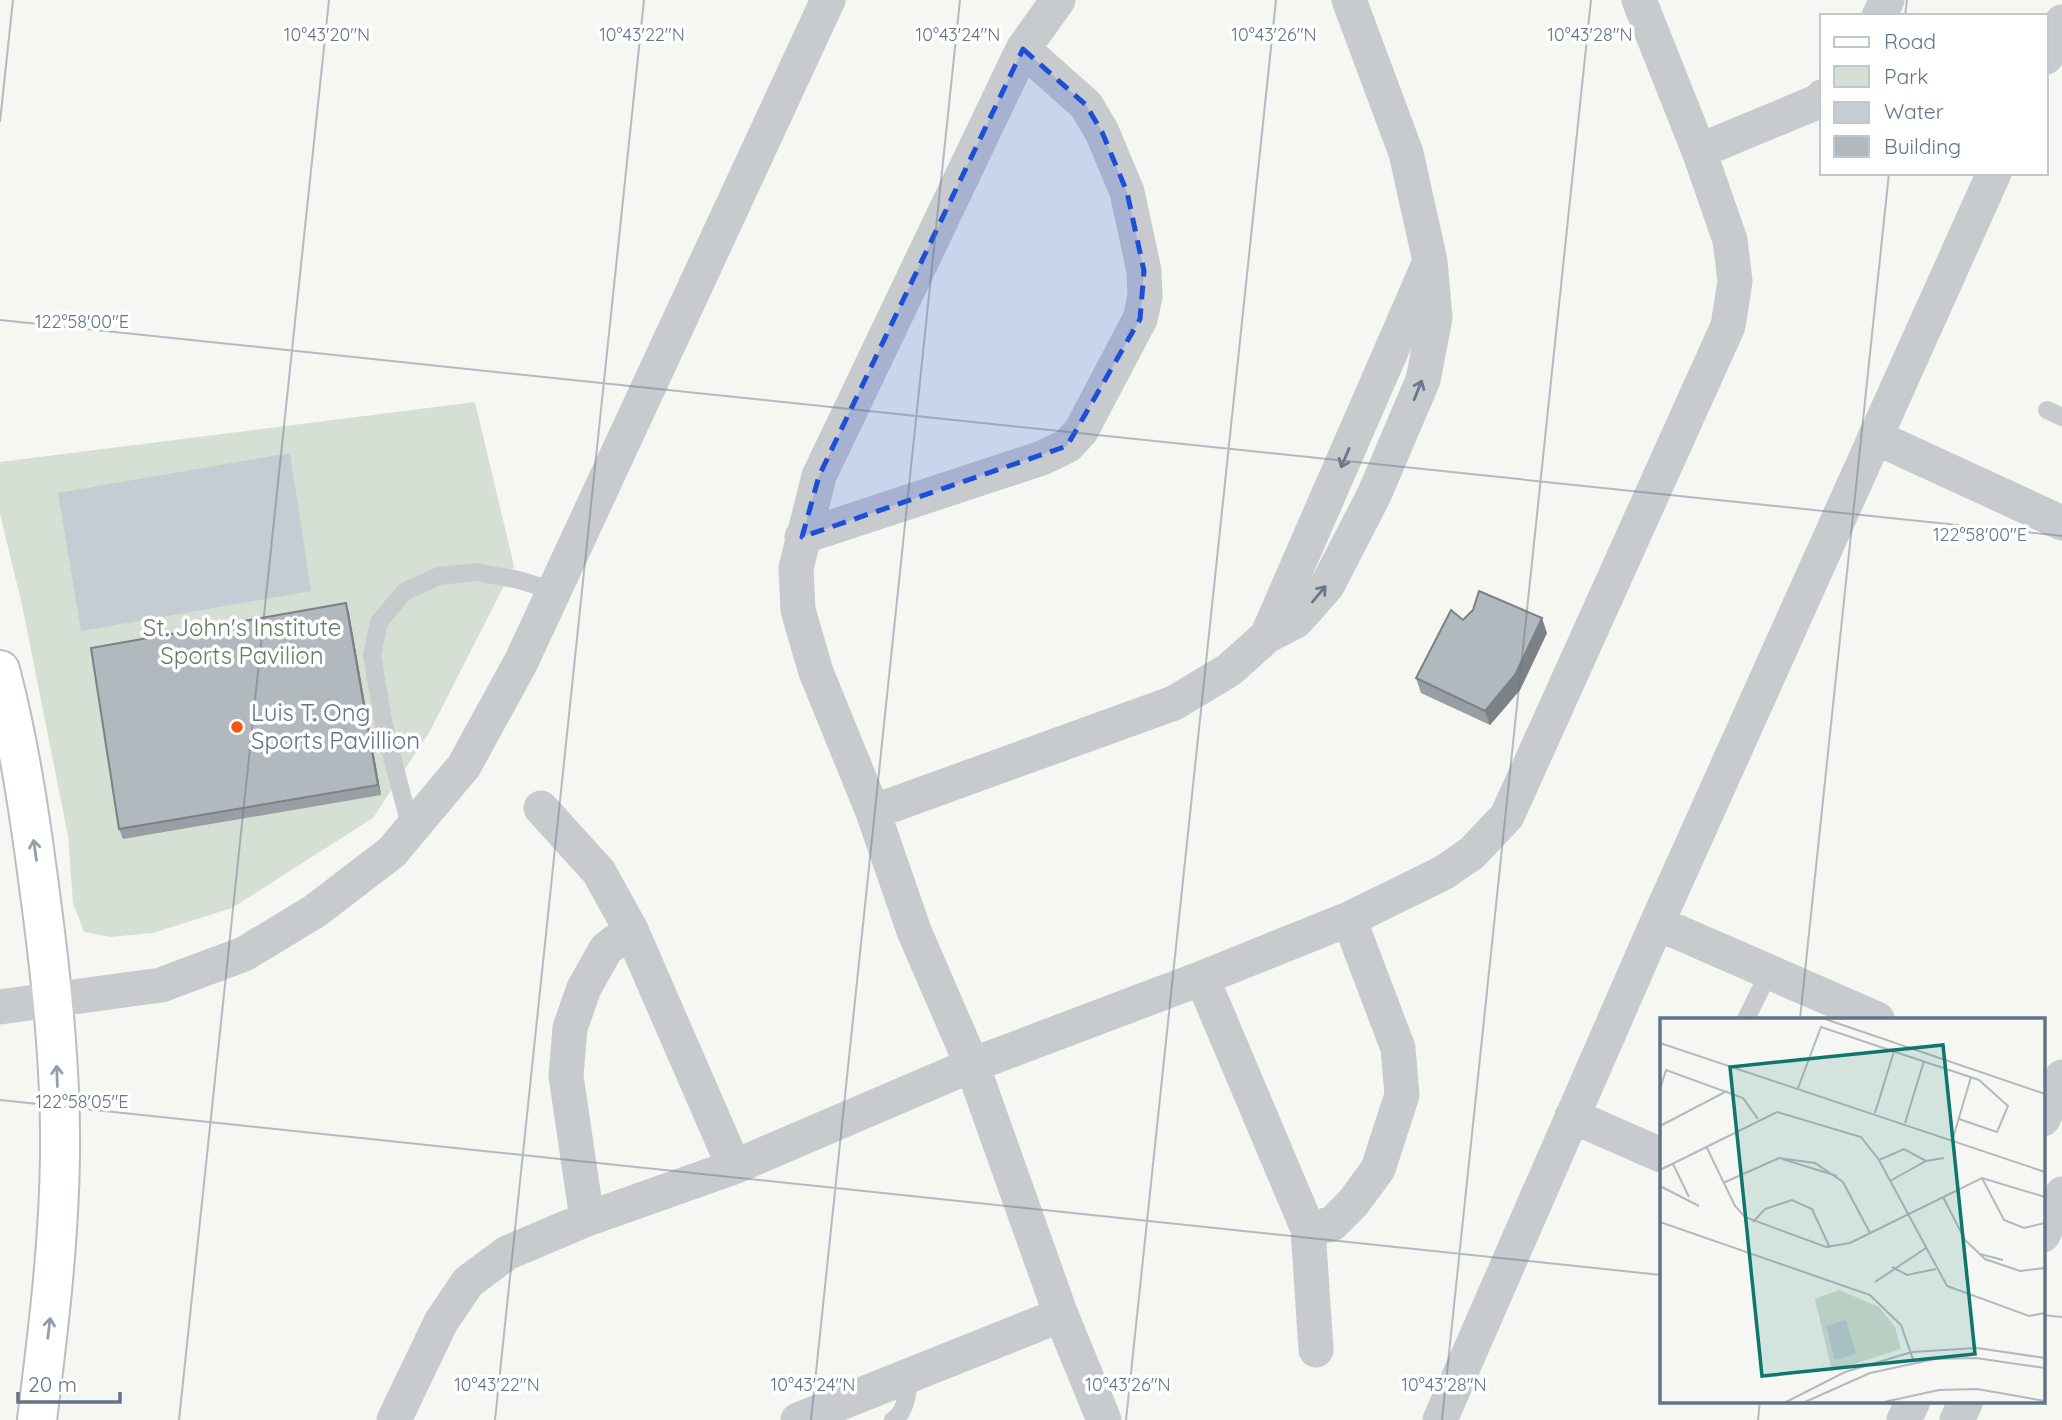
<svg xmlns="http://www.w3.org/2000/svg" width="2062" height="1420" font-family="Quicksand,sans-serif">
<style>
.green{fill:#d6dfd3}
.water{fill:#c3cdd3}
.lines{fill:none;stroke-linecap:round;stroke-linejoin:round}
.secondary-casing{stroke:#b9bec3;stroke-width:42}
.lane{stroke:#c8cbce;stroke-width:18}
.street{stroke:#c8cbce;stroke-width:35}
.secondary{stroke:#fff;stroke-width:38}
.wall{fill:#989ea3}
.shaded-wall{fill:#7c8185}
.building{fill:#b1b8be;stroke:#7c8185;stroke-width:2}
.oneway{stroke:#67788b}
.oneway2{stroke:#919eab}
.marked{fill:#1d4ed8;fill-opacity:0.2;stroke:#1d4ed8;stroke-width:5;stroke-dasharray:14 9;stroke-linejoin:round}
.ticks{fill:none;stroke:#627487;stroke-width:2;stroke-opacity:0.45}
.poi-dot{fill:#f65613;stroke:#fff;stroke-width:2.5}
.labels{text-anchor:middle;stroke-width:7;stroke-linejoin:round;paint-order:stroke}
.park-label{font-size:24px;fill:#657d62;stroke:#fff}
.poi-label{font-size:24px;fill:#627487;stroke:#fff;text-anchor:start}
.inset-road{fill:none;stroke:#b2bac1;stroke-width:2}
.view{fill:#0f766e;fill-opacity:0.15;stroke:#0f766e;stroke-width:3.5}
.inset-edge{fill:none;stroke:#627487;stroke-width:3.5}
.ticks-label{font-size:18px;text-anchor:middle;fill:#627487;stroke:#fff;stroke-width:7;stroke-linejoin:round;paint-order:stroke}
</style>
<rect width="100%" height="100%" fill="#f6f6f2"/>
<path class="green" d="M475,402L514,566L430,731L373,818L232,908L153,933L111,937L84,932L73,903L68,836L22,605L0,514V462Z"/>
<path class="water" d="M290,453L311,591L81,631L58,493Z"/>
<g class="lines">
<defs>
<path id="secondary" d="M0,670C20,745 31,824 41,901C52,985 61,1070 60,1155C59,1244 48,1332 37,1420"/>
</defs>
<use href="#secondary" class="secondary-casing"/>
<path class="lane" d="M2047,410L2062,417
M411,829L384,726L372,655L379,622L404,592L439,576L476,572L519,580L554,591
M1746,1019L1769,972
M893,1420C907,1412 907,1391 910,1376"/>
<path class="street" d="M1058,0L1023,49L819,476L796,568L798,610L816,672L873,812L914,931L972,1065L1061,1315L1104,1420
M1879,16L1887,0
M2046,57L2062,22
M1699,151L1817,102L1822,97
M1875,437L2062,523
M802,537L1042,458L1067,446L1081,431L1140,319L1145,297L1144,271L1127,192L1102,132L1086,105L1023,49
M1267,636L1429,264
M541,808L599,872L631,930L734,1167
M873,812L1174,703L1229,670L1267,636L1296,621L1327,586L1374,495L1423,380L1435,318L1430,261L1406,153L1349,0
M1657,923L1877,1019
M1202,978L1308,1229L1316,1350
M0,1007L161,985L244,954L315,911L392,852L464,766L521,662L828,0
M1572,1116L1661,1155
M2043,1119L2062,1077
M587,1219L566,1076L570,1028L584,988L606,949L631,930
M1308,1229L1332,1224L1353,1203L1378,1169L1402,1095L1398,1048L1349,919
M2043,1235L2062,1194
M394,1420L441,1322L468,1282L507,1253L587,1219L734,1167L972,1065L1202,978L1349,919L1443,873L1472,853L1507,816L1728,326L1735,281L1730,240L1699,151L1639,0
M798,1420L1061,1315
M1440,1420L1657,923L1994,173
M1904,1420L1913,1401
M1957,1420L1966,1401"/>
<use href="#secondary" class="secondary"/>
</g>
<path class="wall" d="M346,603L349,613L381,795L123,839L119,829Z
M1547,633L1520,690L1490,725L1421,693L1416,678Z"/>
<path class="shaded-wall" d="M346,603L349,613L381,795L378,785Z
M1542,618L1547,633L1520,690L1490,725L1485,711Z"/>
<path class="building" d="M1479,591L1542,618L1515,675L1485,711L1416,678L1451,610L1463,620L1473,610Z
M346,603L378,785L119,829L91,648Z"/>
<defs><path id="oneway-shaft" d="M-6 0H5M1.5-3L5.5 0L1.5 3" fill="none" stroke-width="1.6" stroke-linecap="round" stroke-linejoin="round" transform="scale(1.75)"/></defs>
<g class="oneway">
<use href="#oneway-shaft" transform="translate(1418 390) rotate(-68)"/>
<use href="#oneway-shaft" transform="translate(1345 458) rotate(113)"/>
<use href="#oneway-shaft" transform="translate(1319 594) rotate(-50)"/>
</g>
<g class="oneway2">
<use href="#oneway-shaft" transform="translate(35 850) rotate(-98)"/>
<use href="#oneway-shaft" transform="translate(57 1076) rotate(-92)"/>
<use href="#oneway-shaft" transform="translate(49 1328) rotate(-83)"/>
</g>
<path class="marked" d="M1023,49L1086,105L1102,132L1127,192L1144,271L1140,319L1067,446L802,537L819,476Z"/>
<path class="ticks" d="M1905,16L1907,0M0,122L13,0M0,320L2062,536M1800,1019L1889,173M0,1100L1661,1275M2043,1315L2062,1317M179,1420L329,0M495,1420L644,0M811,1420L960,0M1126,1420L1276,0M1442,1420L1591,0M1758,1420L1760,1401"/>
<circle class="poi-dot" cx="237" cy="727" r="7"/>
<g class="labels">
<g class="park-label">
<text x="242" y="636">St. John's Institute<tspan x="242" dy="28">Sports Pavilion</tspan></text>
</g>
<g class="poi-label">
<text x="251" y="721">Luis T. Ong<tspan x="251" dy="28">Sports Pavillion</tspan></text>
</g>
</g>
<g transform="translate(1660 1018)">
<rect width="385" height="385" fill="#f6f6f2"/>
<path d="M179,272L219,289L235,309L241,331L172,353L155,281Z" fill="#d6dfd3"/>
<path d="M186,302L196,336L175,342L166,308Z" fill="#c3cdd3"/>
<path class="inset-road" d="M165,1L385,76M0,25L385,154M138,70L161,9L319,62L348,88L337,114L299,101M0,71L6,52L83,80L98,101M215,95L234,33M245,105L264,43M0,108L67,73M293,120L311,59M46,128L75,188L85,199L166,229L190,225L322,160L385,179M122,141L177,158M219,142L244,131L266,143M13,146L29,179M0,152L117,94L201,119L219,142L287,268L369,298L385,295M322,160L344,202L364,210L385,205M230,163L266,143L284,140M63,165L119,140L155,145L183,164L210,215M0,168L39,188M283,179L305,222L325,241L360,253L385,250M0,204L210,277L241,307L254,344M93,204L105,191L132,182L152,191L170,230M320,236L343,242M232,249L247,257L276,251M215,264L266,230M126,384L185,354L252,334L317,330L385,340M145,384L210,355L275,341L316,340L385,350M224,384L279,372L317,371L385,383"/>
<path class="view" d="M283,27L315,336L102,358L70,49Z"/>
<rect width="385" height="385" class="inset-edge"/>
</g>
<g class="ticks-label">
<text x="327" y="41">10°43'20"N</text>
<text x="642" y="41">10°43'22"N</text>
<text x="958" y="41">10°43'24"N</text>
<text x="1274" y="41">10°43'26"N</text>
<text x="1590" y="41">10°43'28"N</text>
<text x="82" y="328">122°58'00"E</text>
<text x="1980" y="541">122°58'00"E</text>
<text x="82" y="1108">122°58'05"E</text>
<text x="497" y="1391">10°43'22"N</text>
<text x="813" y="1391">10°43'24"N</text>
<text x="1128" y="1391">10°43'26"N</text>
<text x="1444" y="1391">10°43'28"N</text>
</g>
<rect x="1820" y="14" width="228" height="161" fill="#ffffff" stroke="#c0c7cf" stroke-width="2"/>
<rect x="1834" y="37" width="35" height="10" fill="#ffffff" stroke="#c0c7cf" stroke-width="2"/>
<text x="1884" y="49" font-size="21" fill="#627487">Road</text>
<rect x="1834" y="66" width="35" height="21" fill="#d6dfd3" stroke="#c0c7cf" stroke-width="2"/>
<text x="1884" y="84" font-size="21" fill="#627487">Park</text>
<rect x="1834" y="102" width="35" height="21" fill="#c3cdd3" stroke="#c0c7cf" stroke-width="2"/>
<text x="1884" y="119" font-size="21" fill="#627487">Water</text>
<rect x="1834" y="136" width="35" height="21" fill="#b1b8be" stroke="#c0c7cf" stroke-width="2"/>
<text x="1884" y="154" font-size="21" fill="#627487">Building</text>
<path d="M18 1392v10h102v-10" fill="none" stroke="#627487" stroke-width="3.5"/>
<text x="28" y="1392" font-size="21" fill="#627487" stroke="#ffffff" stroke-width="5" paint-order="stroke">20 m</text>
</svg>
